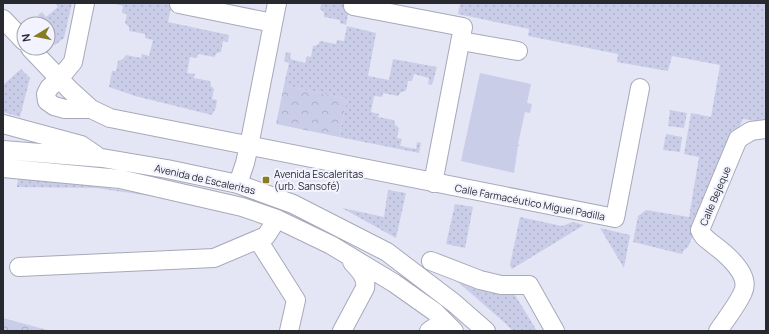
<svg xmlns="http://www.w3.org/2000/svg" width="769" height="334" font-family="Manrope,sans-serif">
<style>
.grass{fill:url(#grass-dots)}
.park{fill:url(#park-crowns)}
.pitch{fill:#cacde8}
.lines{fill:none;stroke-linecap:round;stroke-linejoin:round}
.minor-casing{stroke:#a7a9b9;stroke-width:20}
.minor{stroke:#fff;stroke-width:18}
.poi-dot{fill:#897d23;stroke:#f2f3fe;stroke-width:1.5}
.labels{text-anchor:middle;stroke-width:4;stroke-linejoin:round;paint-order:stroke}
.poi-label{font-size:10px;fill:#28292f;stroke:#f2f3fe;text-anchor:start}
.street-label{font-size:10px;fill:#28292f;stroke:#f2f3fe}
</style>
<defs>
<pattern id="grass-dots" width="8" height="8" patternUnits="userSpaceOnUse"><rect width="8" height="8" fill="#cacde8"/><path d="M2 2h.1M6 6h.1" fill="none" stroke="#aeb0c7" stroke-width="1.8" stroke-linecap="round"/></pattern>
<pattern id="park-crowns" width="20" height="18" patternUnits="userSpaceOnUse"><rect width="20" height="18" fill="#cacde8"/><path d="M2 6a3 3 0 1 1 6 0M12 15a3 3 0 1 1 6 0" fill="none" stroke="#aeb0c7"/></pattern>
</defs>
<rect width="100%" height="100%" fill="#e4e6f6"/>
<path class="grass" d="M55,3H72L64,38L55,45L48,42V38L53,32L48,26V24H46L38,15L42,12L46,17L58,7Z
M111,3H172L168,22L229,35L228,42L223,41L221,52L217,53L214,57L198,54L197,58L190,57L187,73L195,74L194,78L210,81L211,86L214,89L212,99L217,100L216,107L212,115L135,96L109,87L112,71H116L118,61L123,59L126,55L141,58L142,54L149,56L153,40L145,38V34L129,31V27L125,23L127,14L122,13L123,6Z
M321,3H350L346,25L340,23V20L324,17V12L320,9Z
M457,3H766V123L743,119L688,247L684,250L682,254L633,242L638,216L646,210L689,217L699,157L684,154L691,113L711,117L720,65L672,56L668,71L617,62L618,54L528,36L529,29L458,14L460,4Z
M347,26L376,33L368,76L389,80L393,59L437,67L432,85L428,84L429,78L414,74L412,81H408L406,91L401,92L398,96L383,93L382,97L374,96L371,112L379,114L378,117L394,120L395,125L399,128L397,138L402,139L400,146L416,149L417,142L421,143L419,153L339,137L347,99L284,85L289,63L284,61L286,52L291,53L290,59L305,63L307,56L311,57L313,46L318,45L320,41L336,44L337,40L344,41Z
M21,69L30,78L20,117L3,112V85Z
M670,110L687,113L684,128L668,126Z
M666,134L682,137L680,152L663,150Z
M18,178L95,186L165,197V198L96,188L17,187Z
M388,190L406,193L396,238L342,208L384,217Z
M455,204L473,207L465,248L446,244Z
M520,217L562,226L573,222L584,225L512,269L510,265Z
M600,228L630,235L624,268Z
M451,276L490,293L515,295L537,331H513L505,323Z"/>
<path class="park" d="M284,85L347,99L339,137L276,124Z
M3,318L51,331H3Z"/>
<path class="pitch" d="M480,73L531,84L527,103L532,104L530,113L525,112L518,144L520,146H518L514,173L461,161Z"/>
<g class="lines">
<defs>
<path id="minor" d="M85,3L73,62L59,79L49,88L46,94L47,101L54,106L65,109H91
M179,4L273,23
M353,6L463,27L433,183
M3,19L24,41
M461,41L518,51
M30,48L70,90L91,109L110,118L615,218L640,88
M3,124L81,145L96,155
M3,150L102,158L167,169L238,184L293,204L387,252L454,303L486,331
M3,168L120,179L242,207L277,219L331,245L394,283L435,312L454,331
M238,184L245,163L249,146L277,3
M258,240L296,300L289,331
M431,261L480,280L501,285H529L555,331
M19,267L214,258L266,236L277,219
M342,331L365,288C367,277 359,270 352,262
M429,331L435,327L445,331
M718,331C726,319 738,304 743,292C751,275 726,254 714,245C708,240 702,237 700,230L738,139L751,131L766,129"/>
</defs>
<use href="#minor" class="minor-casing"/>
<use href="#minor" class="minor"/>
</g>
<rect class="poi-dot" x="262" y="176" width="8" height="8" rx="2"/>
<g class="labels">
<g class="poi-label">
<text x="274" y="178">Avenida Escaleritas<tspan x="274" dy="12">(urb. Sansofé)</tspan></text>
</g>
<g class="street-label">
<text transform="translate(205 179) rotate(13)" y="4">Avenida de Escaleritas</text>
<text transform="translate(715 196) rotate(-67)" y="4">Calle Bejeque</text>
<text transform="translate(530 202) rotate(11)" y="4">Calle Farmacéutico Miguel Padilla</text>
</g>
</g>
<rect width="769" height="334" fill="none" stroke="#28292f" stroke-width="8"/>
<g transform="translate(36 36) rotate(260)"><circle r="19" fill="#f2f3fe" stroke="#a1a2ab"/>
<path d="M0-3L7 15L0 10L-7 15Z" fill="#897d23"/>
<text y="-6" font-size="11" font-weight="bold" text-anchor="middle" fill="#28292f">N</text>
</g>
</svg>
